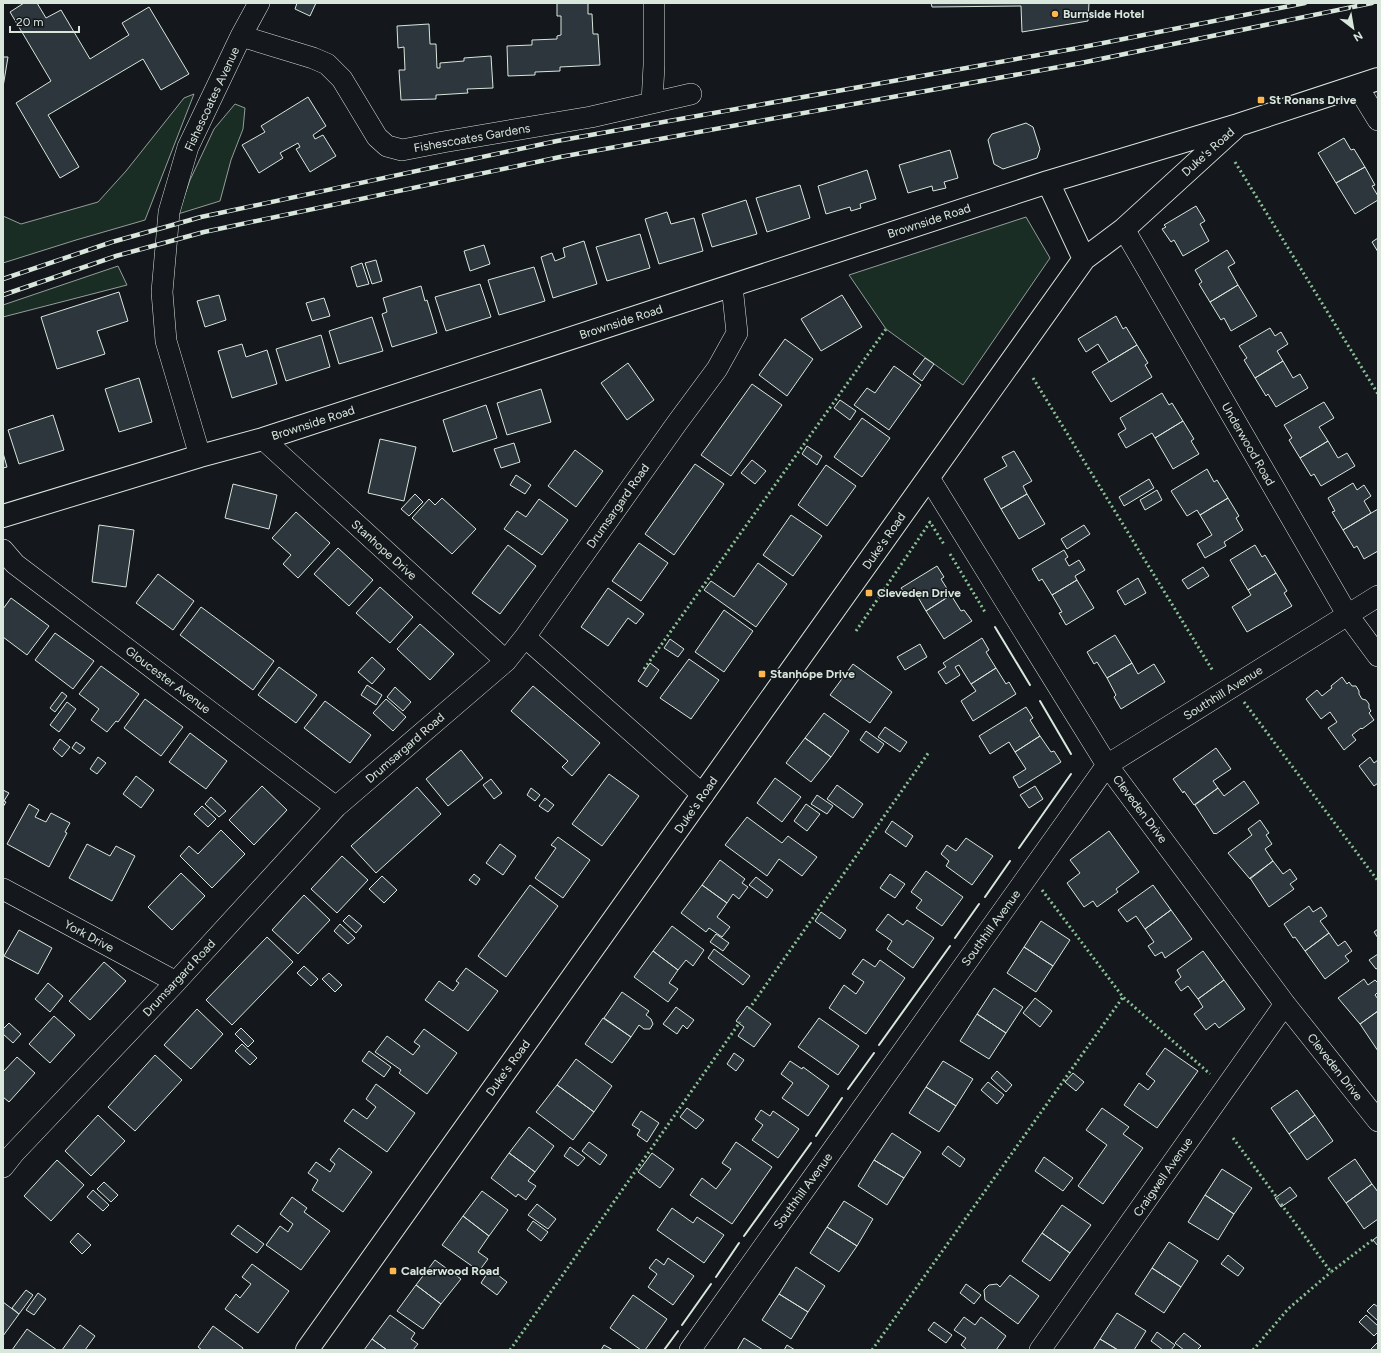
<svg xmlns="http://www.w3.org/2000/svg" width="1381" height="1353" font-family="Figtree,sans-serif">
<style>
.green{fill:#1a2d24;stroke:#939e99}
.building{fill:#2c363c;stroke:#d8e6dc}
.lines{fill:none;stroke-linecap:round;stroke-linejoin:round}
.street-casing{stroke:#d8e6dc;stroke-width:22}
.secondary-casing{stroke:#d8e6dc;stroke-width:24}
.street{stroke:#14181c;stroke-width:21}
.secondary{stroke:#14181c;stroke-width:22}
.rail-casing{stroke:#d8e6dc;stroke-width:4.5}
.rail{stroke:#14181c;stroke-width:3;stroke-dasharray:9;stroke-linecap:butt}
.hedge{stroke:#8ac095;stroke-width:3;stroke-dasharray:2 3;stroke-linecap:butt}
.wall{stroke:#d8e6dc;stroke-width:2}
.poi-dot{fill:#ffb74d;stroke:#14181c;stroke-width:1.5}
.labels{text-anchor:middle;stroke-width:3;stroke-linejoin:round;paint-order:stroke}
.poi-label{font-size:12px;font-weight:bold;fill:#d8e6dc;stroke:#14181c;text-anchor:start}
.street-label{font-size:12px;fill:#d8e6dc;stroke:#14181c}
</style>
<rect width="100%" height="100%" fill="#14181c"/>
<path class="green" d="M194,94L145,220L76,240L3,263V216L21,224L98,202L126,171L184,98Z
M235,104L245,108L243,129L231,160L220,201L178,214L190,180L214,129Z
M1026,217L1050,258L963,385L886,329L849,275Z
M118,266L127,285L3,317V305Z"/>
<path class="building" d="M24,3H37L46,18L61,10L90,59L129,35L122,23L149,7L189,74L161,90L143,59L48,115L79,167L60,178L16,103L51,81L10,12Z
M297,3H316L310,16L295,9Z
M557,3H588V14H592L593,34H598L600,65L560,67V71L535,72V75L508,76L507,46L532,45V40L557,39V36L561,35V16H557Z
M931,3H1089L1088,21L1022,32L1021,6L932,7Z
M429,24L430,44H436L437,68H440V63L464,61V58L491,56L493,88L467,89L468,93L436,95V99L401,100L399,70H405L404,47L398,48L397,26Z
M3,57H8L3,87Z
M308,97L326,126L313,135L315,139L323,135L336,156L310,172L296,149L300,147L298,143L280,153L283,158L259,173L242,145L265,132L261,126Z
M1026,123L1033,127L1040,149L1037,158L1003,169L994,164L988,140L992,134Z
M1344,138L1351,150L1354,149L1365,167L1336,183L1318,153Z
M950,150L958,178L944,182L946,188L933,191L932,186L908,193L899,165Z
M1365,167L1375,185L1372,186L1378,196V200L1355,214L1336,183Z
M867,170L876,199L860,204L861,208L851,211L850,207L826,214L818,186Z
M800,185L810,218L767,232L756,198Z
M746,200L757,234L712,247L702,214Z
M1196,206L1205,221L1200,224L1209,241L1183,256L1174,240L1171,242L1162,229L1166,227L1164,225Z
M667,212L671,224L694,218L703,251L659,264L645,219Z
M640,234L650,268L607,281L596,247Z
M1378,238V252L1372,242Z
M584,241L597,284L553,298L541,257L552,253L555,261L565,257L563,248Z
M484,245L490,264L470,271L464,251Z
M1227,250L1235,263L1228,267L1238,285L1210,302L1199,284L1202,282L1195,270Z
M376,260L382,281L372,284L365,263Z
M362,263L369,284L357,287L351,267Z
M534,267L545,301L499,315L488,280Z
M480,284L491,317L446,331L435,297Z
M1238,285L1257,316L1231,331L1224,318L1221,320L1210,302Z
M421,286L425,301L427,300L437,333L392,347L382,314L387,312L383,298Z
M119,292L128,321L97,331L105,354L57,369L41,317Z
M219,295L226,320L205,327L197,301Z
M842,295L862,327L821,351L801,319Z
M324,298L330,316L312,321L306,303Z
M1116,316L1123,329L1126,327L1137,345L1109,362L1098,344L1086,352L1078,339Z
M372,317L383,351L339,364L329,331Z
M1270,328L1275,336L1281,332L1288,344L1277,351L1283,361L1255,378L1244,360L1247,358L1239,346Z
M321,335L330,367L286,381L276,349Z
M785,339L813,359L787,396L759,375Z
M242,344L246,357L267,350L277,384L232,398L218,351Z
M1137,345L1148,363L1145,365L1152,377L1111,402L1092,372Z
M925,358L934,364L922,381L913,374Z
M1283,361L1293,378L1300,374L1308,388L1276,407L1268,394L1266,396L1255,378Z
M628,363L654,400L627,420L601,383Z
M894,366L921,385L889,430L854,405L867,388L875,393Z
M139,378L152,422L119,432L105,389Z
M752,384L782,405L731,476L701,455Z
M541,389L551,422L507,435L497,403Z
M1162,393L1169,405L1172,403L1183,421L1155,438L1152,433L1126,448L1118,434L1126,429L1120,418Z
M840,400L856,411L850,420L834,408Z
M1324,402L1334,418L1319,427L1328,441L1300,458L1289,440L1292,438L1284,425Z
M486,405L497,438L453,452L443,420Z
M53,415L64,450L19,464L8,430Z
M862,418L890,438L862,477L834,457Z
M1183,421L1194,439L1191,441L1199,454L1173,469L1155,438Z
M380,439L416,447L404,501L368,493Z
M1328,441L1338,458L1347,453L1355,466L1321,486L1314,474L1311,476L1300,458Z
M514,443L520,462L501,468L494,449Z
M807,446L822,456L817,465L802,454Z
M575,450L603,471L576,507L548,486Z
M1014,451L1032,481L1023,486L1027,494L1001,509L984,479L1007,466L1002,457Z
M3,453L7,467L3,468Z
M752,460L766,471L755,484L741,473Z
M695,464L724,484L674,555L645,534Z
M826,465L856,486L827,526L798,505Z
M1207,469L1214,482L1217,480L1228,498L1200,515L1197,510L1187,516L1171,491Z
M516,475L531,485L525,494L510,485Z
M1149,479L1154,488L1124,506L1119,497Z
M1353,483L1357,490L1364,485L1371,496L1364,501L1371,513L1343,530L1332,512L1335,511L1328,498Z
M233,484L277,495L269,529L225,518Z
M1157,490L1162,500L1145,510L1140,500Z
M415,494L423,502L409,516L401,509Z
M1027,494L1045,524L1019,539L1001,509Z
M442,498L476,529L452,554L412,518L429,499L435,505Z
M1228,498L1239,516L1236,518L1243,530L1224,542L1226,546L1205,558L1197,544L1212,535L1200,515Z
M539,499L568,520L542,555L504,529L517,511L526,517Z
M1378,509V551L1364,559L1357,546L1354,548L1343,530Z
M296,512L330,543L298,578L283,564L291,555L272,538Z
M791,515L822,536L793,576L763,555Z
M99,525L134,530L126,587L92,582Z
M1084,525L1090,534L1067,549L1061,539Z
M639,543L668,563L641,601L612,581Z
M508,545L536,566L500,614L472,593Z
M1255,545L1262,557L1265,555L1276,573L1248,590L1230,560Z
M338,548L373,580L349,606L314,574Z
M1064,550L1068,557L1065,559L1069,566L1079,560L1085,570L1075,576L1077,580L1052,595L1042,579L1039,581L1032,569Z
M758,563L787,584L756,627L704,590L711,581L734,597Z
M937,566L944,577L941,579L951,595L926,611L915,592L907,597L901,588Z
M1203,567L1209,576L1188,589L1182,580Z
M1276,573L1287,591L1284,593L1292,606L1247,632L1232,607L1251,595L1248,590Z
M158,574L194,601L173,630L136,603Z
M1138,578L1146,593L1125,605L1117,591Z
M1077,580L1094,608L1066,625L1059,613L1062,612L1052,595Z
M380,587L413,617L390,643L356,613Z
M608,588L644,614L636,624L628,618L608,646L581,627Z
M951,595L961,611L964,610L972,621L944,639L926,611Z
M11,598L49,626L27,655L3,637V609Z
M201,607L274,661L253,690L180,635Z
M724,610L753,631L724,672L695,652Z
M420,624L454,654L430,680L397,649Z
M55,633L94,661L73,689L35,660Z
M1115,635L1132,663L1107,678L1097,662L1094,664L1087,652Z
M982,638L989,650L986,652L996,668L971,684L959,665L955,667L960,675L946,684L938,672L946,667L943,663Z
M670,639L684,649L678,657L664,648Z
M920,644L927,657L905,670L897,657Z
M372,657L385,669L372,684L358,672Z
M689,659L719,680L691,719L660,698Z
M650,663L659,670L647,687L638,681Z
M1132,663L1138,674L1154,664L1165,682L1121,709L1114,697L1116,695L1107,678Z
M853,664L892,692L870,723L830,695Z
M101,666L139,694L118,722L116,721L107,732L91,720L99,709L79,694Z
M279,667L317,695L296,723L258,695Z
M996,668L1006,684L1009,682L1016,694L973,721L961,701L976,691L971,684Z
M1342,677L1347,684L1349,682L1352,686H1356L1359,691V694L1362,699L1366,700L1369,704V708L1371,711L1369,713L1374,720L1362,729L1361,728L1352,735L1356,740L1344,750L1328,728L1337,722L1330,712L1321,719L1306,699L1317,690L1322,696L1332,688L1331,686Z
M367,685L382,695L376,705L361,695Z
M533,686L600,743L572,776L562,767L568,761L511,711Z
M395,687L411,702L403,711L387,697Z
M62,692L67,696L55,712L50,708Z
M145,699L183,727L161,756L124,728Z
M386,699L406,717L393,731L373,713Z
M325,701L371,735L350,763L304,728Z
M67,702L76,709L59,732L50,725Z
M1026,707L1033,718L1030,720L1040,736L1015,752L1009,742L990,754L979,736Z
M824,713L849,731L831,757L805,738Z
M885,727L907,742L900,752L878,737Z
M866,731L884,744L878,753L860,740Z
M190,733L227,761L206,789L169,762Z
M1040,736L1051,752L1054,751L1061,762L1019,788L1013,777L1026,769L1015,752Z
M805,738L831,757L811,782L786,763Z
M60,739L70,747L62,757L53,749Z
M76,742L85,748L80,754L72,748Z
M1216,748L1231,769L1213,781L1218,788L1194,805L1184,791L1183,793L1173,779Z
M461,750L483,778L448,806L426,779Z
M98,757L106,763L97,774L90,769Z
M1370,757L1374,763L1378,760V783L1374,786L1359,766Z
M609,774L639,796L602,846L572,824Z
M136,776L154,790L141,808L123,794Z
M775,778L801,797L782,822L757,803Z
M491,779L502,793L494,799L483,785Z
M1244,781L1259,803L1216,834L1215,833L1214,834L1195,805L1218,788L1224,796Z
M837,785L863,804L853,818L827,799Z
M262,786L287,810L254,845L229,820Z
M1035,786L1043,799L1029,808L1020,795Z
M417,787L441,814L376,873L351,846Z
M531,788L540,795L535,801L527,795Z
M3,790L9,793L4,801L6,802L3,807Z
M817,795L833,806L827,814L811,804Z
M211,797L226,811L219,817L205,804Z
M545,798L554,805L548,812L539,806Z
M29,804L39,810L35,817L46,822L51,813L70,823L65,832L67,833L49,867L7,844Z
M806,804L820,814L807,831L794,821Z
M202,806L216,819L208,827L194,814Z
M747,817L782,843L788,836L817,857L802,876L779,859L767,876L725,845Z
M1260,820L1269,833L1266,835L1272,844L1265,849L1273,861L1250,879L1228,853L1252,835L1248,829Z
M892,821L913,836L906,847L885,832Z
M221,830L245,854L212,888L180,856L189,846L198,854Z
M1109,831L1139,872L1116,889L1118,892L1097,907L1093,901L1084,907L1067,883L1080,873L1070,860Z
M558,837L590,860L563,898L535,878L556,848L551,845Z
M966,838L993,856L972,885L946,866L949,861L941,854L947,845L956,851Z
M87,844L110,856L116,846L135,856L112,901L69,878Z
M500,844L516,856L503,875L486,863Z
M342,856L368,880L337,913L311,889Z
M720,860L745,879L742,883L748,887L739,899L733,894L727,903L702,885Z
M1273,861L1283,874L1290,869L1297,879L1290,884L1294,889L1269,907L1250,878Z
M926,871L963,897L942,926L916,908L922,900L911,892Z
M181,873L205,896L172,930L148,907Z
M474,874L480,879L476,885L469,880Z
M890,874L905,884L895,898L880,888Z
M382,876L397,890L384,903L369,889Z
M756,877L773,890L767,898L749,885Z
M530,885L558,906L506,977L478,956Z
M702,885L727,903L717,917L730,927L722,937L709,928L706,932L681,913Z
M1153,885L1171,910L1145,929L1136,916L1127,922L1118,910Z
M304,895L330,920L298,954L272,930Z
M1309,906L1313,912L1321,907L1327,916L1320,921L1329,933L1305,951L1295,937L1293,938L1284,924Z
M1171,910L1192,939L1165,958L1162,952L1155,956L1148,946L1154,942L1145,929Z
M821,912L846,930L840,939L815,921Z
M888,914L903,925L907,920L934,938L913,968L887,949L892,941L876,930Z
M349,915L362,926L356,933L343,921Z
M1041,921L1070,940L1053,966L1024,947Z
M340,924L355,938L348,944L334,931Z
M672,926L704,950L693,966L686,960L678,970L653,951Z
M1378,929V938L1374,932Z
M19,930L52,948L38,974L4,956Z
M1329,933L1338,946L1345,941L1352,951L1345,956L1349,961L1325,979L1305,951Z
M716,934L729,943L723,951L710,942Z
M267,937L293,962L232,1025L206,1000Z
M1024,947L1053,966L1036,992L1007,973Z
M714,949L750,976L743,985L708,958Z
M653,951L678,970L669,983L678,989L668,1002L634,977Z
M1203,951L1224,980L1198,999L1188,986L1181,991L1175,982L1181,977L1177,970Z
M1378,954V968L1376,969L1369,960Z
M863,959L875,967L880,960L905,978L866,1034L829,1008L844,985L856,994L864,982L852,974Z
M104,962L126,981L90,1020L69,1001Z
M304,966L318,979L311,986L297,973Z
M466,968L498,991L468,1031L425,1000L439,981L453,991L459,983L456,981Z
M329,973L342,985L335,992L322,979Z
M1364,979L1368,985L1375,980L1378,983V992L1375,995L1378,999V1011L1360,1024L1338,998Z
M1224,980L1245,1009L1219,1028L1215,1023L1206,1030L1194,1014L1203,1007L1198,999Z
M48,983L63,996L50,1012L35,999Z
M994,988L1023,1007L1006,1033L977,1014Z
M622,992L649,1011L646,1015L651,1019L653,1024L650,1029H644L639,1025L631,1037L604,1018Z
M1035,998L1052,1011L1040,1027L1023,1013Z
M747,1006L771,1024L754,1047L738,1036L744,1027L736,1021Z
M676,1007L694,1020L687,1029L683,1025L677,1034L663,1024Z
M197,1009L223,1034L191,1069L164,1045Z
M1378,1011V1051L1360,1024Z
M977,1014L1006,1033L989,1059L960,1041Z
M54,1016L75,1035L50,1063L29,1044Z
M603,1018L631,1037L612,1063L585,1044Z
M819,1018L859,1046L838,1075L798,1047Z
M9,1023L21,1034L13,1043L3,1034V1029Z
M241,1028L254,1041L248,1047L235,1034Z
M424,1029L457,1053L427,1094L399,1073L401,1070L375,1052L387,1036L413,1055L420,1046L414,1042Z
M242,1044L257,1058L250,1065L235,1051Z
M1165,1048L1198,1071L1157,1128L1124,1105L1139,1083L1148,1090L1155,1081L1146,1074Z
M369,1051L391,1067L384,1077L362,1061Z
M734,1053L744,1060L736,1071L727,1064Z
M155,1055L182,1080L135,1131L108,1107Z
M17,1057L35,1073L9,1102L3,1097V1072Z
M576,1059L612,1086L594,1112L557,1085Z
M790,1061L802,1069L803,1067L829,1086L808,1116L782,1098L793,1083L781,1074Z
M943,1061L973,1079L956,1106L926,1087Z
M997,1071L1012,1085L1006,1092L991,1078Z
M1073,1073L1084,1082L1076,1091L1065,1082Z
M988,1082L1004,1095L997,1104L981,1090Z
M376,1084L415,1113L387,1152L344,1121L353,1109L367,1119L376,1107L366,1099Z
M557,1085L594,1112L573,1140L536,1112Z
M926,1087L956,1106L939,1132L909,1113Z
M1297,1090L1315,1115L1289,1134L1271,1108Z
M687,1108L704,1120L696,1129L680,1117Z
M1102,1108L1129,1127L1123,1134L1143,1148L1103,1204L1078,1186L1107,1145L1086,1130Z
M761,1110L770,1116L773,1111L799,1129L778,1158L752,1140L763,1125L755,1119Z
M641,1111L659,1123L647,1142L637,1135L640,1130L632,1125Z
M98,1115L125,1141L91,1176L65,1151Z
M1315,1115L1333,1141L1307,1160L1289,1134Z
M529,1127L554,1146L535,1172L509,1153Z
M892,1133L921,1152L904,1178L874,1160Z
M589,1142L607,1155L600,1165L582,1151Z
M736,1142L772,1167L732,1224L690,1195L702,1178L716,1189L731,1169L722,1163Z
M948,1146L965,1159L960,1167L942,1154Z
M570,1147L585,1158L578,1166L564,1156Z
M339,1148L372,1172L343,1212L312,1190L318,1180L308,1173L316,1162L330,1172L335,1164L330,1160Z
M509,1153L535,1172L528,1181L536,1186L526,1200L518,1194L516,1197L491,1178Z
M652,1153L674,1169L660,1188L638,1172Z
M1044,1157L1073,1178L1063,1191L1035,1171Z
M1355,1159L1372,1184L1346,1203L1328,1178Z
M57,1160L84,1185L51,1221L24,1196Z
M874,1160L904,1178L887,1205L858,1186Z
M1222,1169L1252,1188L1234,1214L1205,1195Z
M104,1182L118,1195L111,1202L97,1189Z
M1372,1184L1378,1192V1219L1364,1229L1346,1203Z
M1290,1187L1297,1196L1281,1207L1275,1198Z
M93,1190L109,1205L103,1211L87,1197Z
M482,1191L508,1210L489,1236L463,1216Z
M1205,1195L1234,1214L1218,1240L1188,1222Z
M292,1197L307,1208L304,1212L330,1231L301,1270L266,1245L280,1226L288,1232L293,1224L280,1214Z
M844,1201L873,1219L857,1246L827,1227Z
M537,1204L556,1219L548,1229L528,1215Z
M1062,1205L1091,1225L1070,1253L1042,1233Z
M672,1208L693,1223L697,1217L724,1235L704,1263L657,1230Z
M463,1216L489,1236L478,1252L488,1259L479,1271L442,1245Z
M533,1221L548,1232L541,1241L527,1230Z
M238,1225L264,1244L257,1253L231,1234Z
M827,1227L857,1246L839,1272L810,1253Z
M78,1233L91,1245L82,1254L70,1242Z
M1042,1233L1070,1253L1050,1281L1022,1261Z
M1378,1236V1246L1373,1240Z
M1169,1242L1198,1261L1181,1287L1152,1268Z
M1228,1255L1244,1268L1238,1276L1221,1264Z
M668,1258L694,1276L673,1305L648,1287L657,1274L649,1268L656,1259L664,1265Z
M435,1260L461,1279L441,1304L416,1285Z
M252,1264L289,1291L258,1333L225,1309L236,1294L240,1298L251,1284L242,1277Z
M796,1267L825,1286L808,1312L779,1294Z
M1152,1268L1181,1287L1164,1313L1135,1294Z
M490,1269L507,1282L497,1295L481,1283Z
M1010,1275L1039,1296L1018,1324L985,1300L984,1290L989,1285L997,1284L1000,1287Z
M966,1284L981,1295L974,1304L960,1293Z
M416,1285L441,1304L423,1329L397,1311Z
M26,1290L33,1295L19,1314L12,1308Z
M38,1293L46,1299L34,1315L26,1310Z
M779,1294L808,1312L791,1339L762,1320Z
M633,1295L667,1319L645,1350H641L610,1328Z
M3,1302L19,1314L3,1336Z
M1374,1304L1378,1307V1321L1367,1311Z
M1117,1313L1146,1331L1134,1350H1118L1100,1339Z
M390,1315L415,1333L411,1339L418,1344L413,1350H387L372,1339Z
M1366,1315L1378,1326V1332L1374,1336L1359,1322Z
M964,1317L975,1325L981,1317L1006,1336L996,1350H967L961,1345L966,1338L954,1330Z
M934,1322L952,1335L946,1343L928,1330Z
M80,1325L95,1336L85,1350H62Z
M213,1326L243,1348L242,1350H202L198,1347Z
M27,1329L57,1350H12Z
M1157,1332L1175,1345L1171,1350H1163L1151,1341Z
M1184,1333L1201,1346L1197,1350H1184L1175,1343Z
M744,1338L763,1350H737Z
M372,1339L387,1350H364Z
M1100,1339L1118,1350H1093Z
M1378,1342V1350H1370Z
M604,1345L613,1350H601Z
M787,1345L795,1350H784Z"/>
<g class="lines">
<defs>
<path id="street" d="M241,36L313,58L327,64L342,79L377,137L387,146L402,150L443,142L591,117L691,94
M1357,86L1378,120
M652,103L654,65V3
M1124,229L1347,614L1378,656
M263,439L506,661
M200,456L166,341L162,292L169,212L188,147L241,36L259,3
M929,478L1107,765L1285,1004L1378,1121
M3,550L15,564L336,807
M525,637L703,795
M3,889L176,982
M3,1167L14,1153L176,982L336,807L506,661L525,637L677,423L717,369L737,333L732,286
M690,1350L1107,765L1378,596
M1040,1350L1285,1004"/>
<path id="secondary" d="M1048,182L1084,259
M3,516L200,456L263,439L1048,182L1238,125L1378,79
M307,1350L1084,259L1124,229L1238,125"/>
</defs>
<use href="#street" class="street-casing"/>
<use href="#secondary" class="secondary-casing"/>
<use href="#street" class="street"/>
<use href="#secondary" class="secondary"/>
<defs>
<path id="rail" d="M3,279L112,242L201,217L557,141L1078,48L1305,3
M3,295L116,256L204,232L560,157L1081,63L1372,3"/>
</defs>
<use href="#rail" class="rail-casing"/>
<use href="#rail" class="rail"/>
<path class="hedge" d="M1235,162L1378,394
M1033,378L1213,671
M950,554L985,612
M856,631L930,522L945,546
M644,669L886,329
M1244,702L1378,881
M1042,890L1123,997L1210,1074
M749,1009L929,752
M1233,1138L1278,1199
M1281,1204L1331,1272L1375,1238
M510,1350L740,1022
M872,1350L1123,997
M1253,1350L1288,1309L1331,1272"/>
<path class="wall" d="M995,627L1030,685
M1040,701L1071,754
M1019,848L1071,774
M985,897L1010,861
M955,938L979,904
M879,1045L950,946
M848,1089L874,1053
M816,1136L842,1098
M744,1236L811,1143
M716,1277L739,1243
M682,1325L711,1284
M664,1350L678,1331"/>
</g>
<g class="poi-dot">
<circle cx="1055" cy="14" r="4"/>
<rect x="1257" y="96" width="8" height="8" rx="2"/>
<rect x="865" y="589" width="8" height="8" rx="2"/>
<rect x="758" y="670" width="8" height="8" rx="2"/>
<rect x="389" y="1267" width="8" height="8" rx="2"/>
</g>
<g class="labels">
<g class="poi-label">
<text x="1063" y="18">Burnside Hotel</text>
<text x="1269" y="104">St Ronans Drive</text>
<text x="877" y="597">Cleveden Drive</text>
<text x="770" y="678">Stanhope Drive</text>
<text x="401" y="1275">Calderwood Road</text>
</g>
<g class="street-label">
<text transform="translate(212 99) rotate(-65)" y="4">Fishescoates Avenue</text>
<text transform="translate(472 138) rotate(-10)" y="4">Fishescoates Gardens</text>
<text transform="translate(1208 152) rotate(-42)" y="4">Duke's Road</text>
<text transform="translate(929 221) rotate(-18)" y="4">Brownside Road</text>
<text transform="translate(621 322) rotate(-18)" y="4">Brownside Road</text>
<text transform="translate(313 423) rotate(-18)" y="4">Brownside Road</text>
<text transform="translate(1248 444) rotate(60)" y="4">Underwood Road</text>
<text transform="translate(618 506) rotate(-55)" y="4">Drumsargard Road</text>
<text transform="translate(884 541) rotate(-55)" y="4">Duke's Road</text>
<text transform="translate(384 550) rotate(42)" y="4">Stanhope Drive</text>
<text transform="translate(168 680) rotate(37)" y="4">Gloucester Avenue</text>
<text transform="translate(1223 693) rotate(-32)" y="4">Southhill Avenue</text>
<text transform="translate(405 748) rotate(-41)" y="4">Drumsargard Road</text>
<text transform="translate(696 805) rotate(-55)" y="4">Duke's Road</text>
<text transform="translate(1140 809) rotate(53)" y="4">Cleveden Drive</text>
<text transform="translate(991 928) rotate(-54)" y="4">Southhill Avenue</text>
<text transform="translate(89 936) rotate(28)" y="4">York Drive</text>
<text transform="translate(179 978) rotate(-47)" y="4">Drumsargard Road</text>
<text transform="translate(1335 1067) rotate(52)" y="4">Cleveden Drive</text>
<text transform="translate(508 1068) rotate(-54)" y="4">Duke's Road</text>
<text transform="translate(1163 1177) rotate(-55)" y="4">Craigwell Avenue</text>
<text transform="translate(803 1191) rotate(-54)" y="4">Southhill Avenue</text>
</g>
</g>
<rect width="1381" height="1353" fill="none" stroke="#d8e6dc" stroke-width="8"/>
<g transform="translate(1353 28) rotate(149)" stroke="#14181c" stroke-width="3" paint-order="stroke">
<path d="M0-3L7 15L0 10L-7 15Z" fill="#d8e6dc"/>
<text y="-6" font-size="11" font-weight="bold" text-anchor="middle" fill="#d8e6dc">N</text>
</g>
<path d="M10 26v6h69v-6" fill="none" stroke="#d8e6dc" stroke-width="2"/>
<text x="16" y="26" font-size="12" fill="#d8e6dc" stroke="#14181c" stroke-width="3" paint-order="stroke">20 m</text>
</svg>
